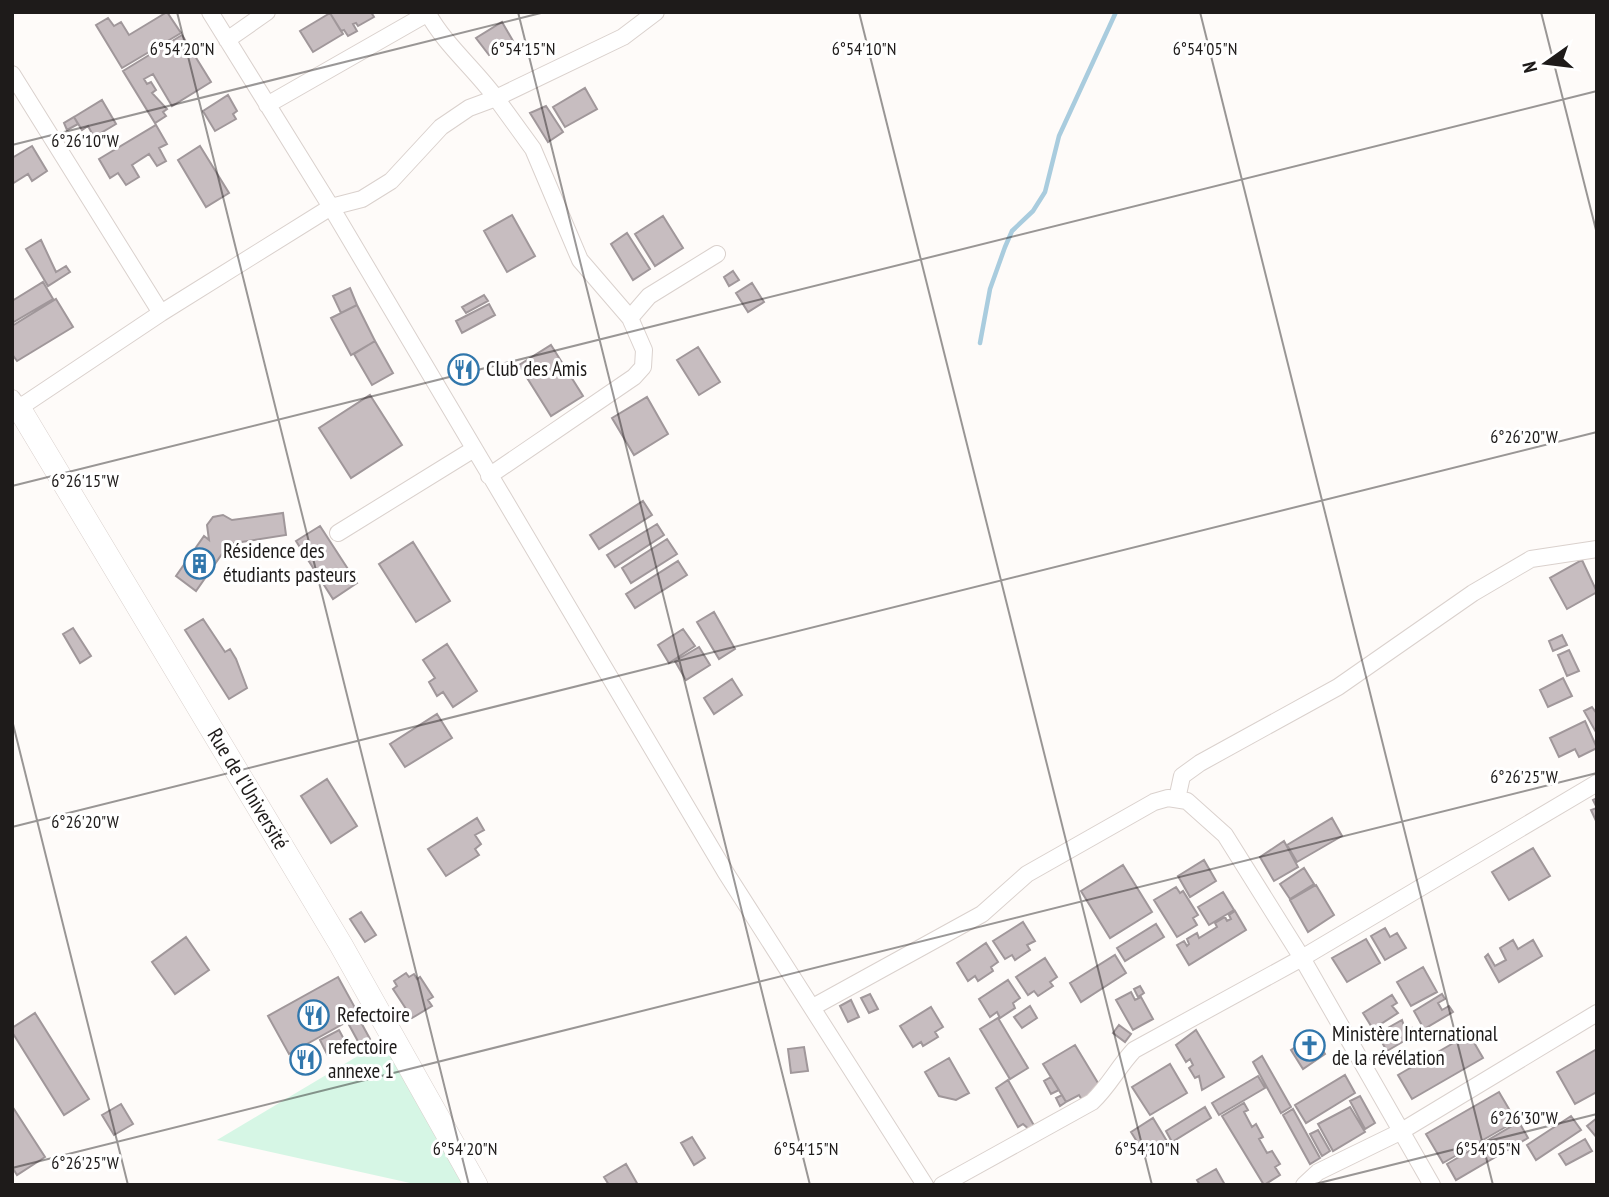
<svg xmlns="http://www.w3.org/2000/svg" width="1609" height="1197" font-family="'PT Sans Narrow',sans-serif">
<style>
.green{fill:#d6f6e5}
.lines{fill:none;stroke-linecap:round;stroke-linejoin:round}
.stream{stroke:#a9ccde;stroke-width:4.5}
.building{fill:#c7bdc0;stroke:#a0979a;stroke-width:2}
.street-casing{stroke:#dad1cd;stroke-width:18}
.secondary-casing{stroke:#dad1cd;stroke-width:24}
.street{stroke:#fff;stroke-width:16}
.secondary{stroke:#fff;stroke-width:23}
.ticks{fill:none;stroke:#1e1b1a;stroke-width:2;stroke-opacity:0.45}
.labels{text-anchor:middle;stroke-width:6;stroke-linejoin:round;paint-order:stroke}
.poi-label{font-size:21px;fill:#1e1b1a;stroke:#fff;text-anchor:start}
.street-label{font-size:21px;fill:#1e1b1a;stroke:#fff}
.ticks-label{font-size:18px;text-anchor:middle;fill:#1e1b1a;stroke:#fff;stroke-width:6;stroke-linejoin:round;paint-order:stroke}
</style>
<rect width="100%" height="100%" fill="#fefbf9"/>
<path class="green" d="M383,1041L461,1174L462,1185H419L217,1140Z"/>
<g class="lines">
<path class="stream" d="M980,343L990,289L1005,247L1012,231L1033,211L1045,192L1059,136L1116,12"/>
</g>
<path class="building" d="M167,12L181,33L122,68L96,25L108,18L114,26L121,22L129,35Z
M371,12L374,17L358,26L356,23L353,24L357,31L348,36L344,30L341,31L330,13Z
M330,13L343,34L313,52L300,31Z
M502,22L513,41L489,55L476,38Z
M182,35L211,82L172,106L153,74L144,79L147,84L151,82L156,90L152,93L167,109L163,112L166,116L155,123L123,71Z
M585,88L597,109L565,127L553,107Z
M228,95L237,111L233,114L236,119L215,131L203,111Z
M102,100L116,124L94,137L88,126L82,130L74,117Z
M546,106L563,132L548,142L530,113Z
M74,117L78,124L67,130L64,123Z
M156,125L167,144L159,148L166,161L157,166L149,154L132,165L139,177L126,185L118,173L110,178L99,159Z
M32,146L47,171L32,181L28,174L12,184V158Z
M200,146L229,193L206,207L178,160Z
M512,215L535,256L507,272L484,231Z
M663,216L683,248L655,266L635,234Z
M627,233L650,269L633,280L611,244Z
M41,240L56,272L66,266L70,272L48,286L26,249Z
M733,271L739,280L729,286L724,277Z
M43,282L53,299L12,323V301Z
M752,283L764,302L748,312L736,293Z
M350,288L357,305L341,313L333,296Z
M484,295L488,301L466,313L462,307Z
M56,299L73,327L17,361L12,354V326Z
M489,304L495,315L462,333L456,321Z
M357,305L375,341L351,355L331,318Z
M375,341L393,373L372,385L354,354Z
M551,345L583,396L551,416L519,365Z
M698,347L720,382L699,395L677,360Z
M370,395L402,445L351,478L319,428Z
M647,397L668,434L634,455L612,418Z
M643,501L652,515L599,549L590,535Z
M283,513L286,535L229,544L196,591L176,576L204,536L209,540L207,525L213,517L223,515L232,520Z
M657,524L664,535L615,567L607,555Z
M320,526L357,583L333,599L296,541Z
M667,539L677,554L631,583L622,568Z
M413,542L450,601L416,622L379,564Z
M1582,560L1597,592L1567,609L1550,578Z
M678,561L687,575L635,608L626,594Z
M714,612L735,649L719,659L697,622Z
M203,619L225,652L230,649L236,659L247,688L229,699L185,630Z
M73,628L91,656L80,663L63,634Z
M683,629L695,646L669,663L658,645Z
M1562,635L1567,645L1553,651L1549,641Z
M447,644L477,691L453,707L443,692L437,696L429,682L435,678L423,660Z
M699,647L710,665L686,680L675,661Z
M1569,650L1579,671L1567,676L1558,655Z
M1563,678L1572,696L1548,707L1540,690Z
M732,679L742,695L714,714L704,698Z
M1592,707L1597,714V734L1584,711Z
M437,714L452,738L405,767L390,744Z
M1585,721L1597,748L1579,757L1575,749L1559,757L1550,738Z
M327,779L357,826L331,843L301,796Z
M1597,798V823L1591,810L1597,808L1593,800Z
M477,818L484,830L475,835L481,844L475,849L479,855L446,876L428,849Z
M1332,818L1342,836L1297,862L1287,845Z
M1284,841L1298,867L1274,881L1260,857Z
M1533,848L1550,876L1509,900L1492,872Z
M1204,860L1216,881L1190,897L1178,876Z
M1123,865L1152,912L1110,938L1081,891Z
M1304,868L1314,884L1290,899L1280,884Z
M1316,885L1334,915L1308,932L1290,900Z
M1176,887L1180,893L1183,891L1198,915L1193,918L1197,925L1177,937L1154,900Z
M1223,892L1234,910L1209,925L1198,907Z
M1235,911L1246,930L1189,965L1177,945L1184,941L1187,946L1189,944L1187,939L1197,933L1199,938L1217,927L1215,923L1225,917L1227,921L1231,919L1229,915Z
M361,912L376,935L365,942L350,919Z
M1023,922L1035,941L1027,945L1030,950L1015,960L1012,955L1005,959L993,941Z
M1156,924L1164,937L1125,961L1117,948Z
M1385,928L1390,937L1397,933L1406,948L1385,960L1371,936Z
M186,937L209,970L175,994L152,962Z
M1366,939L1380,963L1347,982L1332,958Z
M1513,940L1518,949L1533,940L1542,956L1499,982L1485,957L1488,954L1495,966L1506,960L1500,948Z
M986,943L998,962L991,967L993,971L978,981L975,976L968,981L957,963Z
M1115,955L1126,973L1081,1002L1070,983Z
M1045,958L1057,977L1050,982L1053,986L1038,996L1034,991L1028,995L1016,977Z
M1423,967L1437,992L1411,1006L1397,982Z
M406,973L409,977L414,974L417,979L420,977L433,997L428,1000L432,1006L412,1018L393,989L397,986L394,981Z
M338,977L359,1015L289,1054L268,1016Z
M1008,980L1020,998L1013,1003L1015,1008L1000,1018L997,1012L990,1017L979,999Z
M1140,986L1144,993L1138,997L1134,989Z
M1131,992L1135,1000L1141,997L1153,1019L1133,1030L1116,1000Z
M870,994L878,1009L869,1013L861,998Z
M1442,994L1445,999L1438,1003L1442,1010L1449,1006L1453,1012L1424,1029L1414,1011Z
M1392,995L1397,1003L1392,1006L1398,1013L1373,1029L1363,1013Z
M851,1000L859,1017L848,1022L840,1006Z
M1030,1006L1037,1018L1022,1028L1014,1017Z
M931,1007L943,1027L935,1032L938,1037L923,1046L921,1042L913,1047L900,1026Z
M35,1013L89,1099L64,1115L12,1032V1028Z
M358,1017L370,1039L360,1045L348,1023Z
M998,1018L1028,1068L1010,1079L980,1029Z
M1402,1020L1406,1032L1412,1028L1416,1034L1387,1051L1377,1034Z
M1119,1025L1131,1034L1125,1042L1113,1033Z
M339,1030L346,1043L327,1054L320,1040Z
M1196,1030L1224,1077L1202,1090L1199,1076L1195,1078L1189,1068L1193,1065L1190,1059L1186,1062L1176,1045Z
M1469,1034L1483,1058L1412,1099L1398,1075Z
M1313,1035L1325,1054L1303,1069L1291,1050Z
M1075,1045L1101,1088L1082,1100L1079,1095L1066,1102L1043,1064Z
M309,1047L317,1061L300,1071L292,1057Z
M804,1047L808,1071L791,1073L788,1049Z
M1597,1049V1092L1575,1104L1557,1072Z
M1262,1056L1291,1107L1281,1113L1253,1062Z
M949,1058L969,1093L956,1100L939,1096L925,1072Z
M1170,1064L1187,1093L1150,1115L1132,1087Z
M1345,1075L1355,1093L1306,1123L1295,1105Z
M1258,1076L1265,1088L1219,1115L1212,1103Z
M1051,1077L1059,1090L1051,1094L1044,1081Z
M1008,1080L1036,1129L1031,1131L1023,1124L1018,1127L996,1088Z
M1499,1092L1516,1121L1443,1163L1426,1134Z
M1062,1095L1066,1102L1060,1106L1056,1098Z
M1360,1096L1375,1123L1365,1129L1350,1101Z
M1244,1103L1248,1110L1244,1112L1252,1127L1256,1124L1263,1137L1259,1139L1267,1153L1272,1151L1280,1164L1275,1167L1280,1175L1264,1185L1222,1116Z
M121,1104L133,1124L114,1135L102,1115Z
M12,1106L45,1157L17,1175L12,1167Z
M1205,1107L1211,1118L1172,1142L1166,1131Z
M1350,1107L1365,1132L1333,1151L1318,1124Z
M1293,1109L1320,1158L1310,1164L1283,1115Z
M1571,1116L1581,1130L1536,1160L1527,1145Z
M1153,1118L1168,1143L1146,1156L1131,1132Z
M1597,1118V1138L1587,1126Z
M1519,1122L1528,1138L1456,1180L1447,1164Z
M1318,1130L1330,1151L1322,1156L1310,1134Z
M692,1137L705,1158L694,1165L681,1143Z
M1585,1139L1592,1151L1566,1165L1559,1154Z
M626,1164L638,1185H609L604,1177Z
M1216,1169L1225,1185H1200L1197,1180Z"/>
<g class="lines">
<defs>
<path id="street" d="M210,12L331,207L726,873L925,1185
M427,12C445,45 474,68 496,98L623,37L656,12
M227,40L267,12
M12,74L161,313
M267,105L430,12
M12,398L19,408L161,313L331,207L362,199L391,181L441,127L469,108L496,98L533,149L580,260L630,318
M489,476L634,377L643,367L644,350L630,318L649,296L717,254
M338,533L474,449
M1177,799L1182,776L1200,763L1338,687L1473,593L1531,559L1597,549
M813,1007L982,914L1027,874L1154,802L1168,798L1187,801L1225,835L1302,958L1432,1185
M942,1185L1092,1102C1109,1086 1118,1067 1134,1050L1302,958L1597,783
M1304,1185L1318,1172L1400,1132L1597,1013"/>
<path id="secondary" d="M19,408L341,945L476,1185"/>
</defs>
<use href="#street" class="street-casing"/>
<use href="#secondary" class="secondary-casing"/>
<use href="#street" class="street"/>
<use href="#secondary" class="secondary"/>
</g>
<path class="ticks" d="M177,12L469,1185M518,12L810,1185M859,12L1152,1185M1200,12L1493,1185M1541,12L1597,234M12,145L545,12M12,486L1597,91M12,720L128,1185M12,827L1597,432M12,1168L1597,773M1311,1185L1597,1114"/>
<defs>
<symbol id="restaurant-ring" viewBox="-11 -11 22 22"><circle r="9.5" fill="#fff" stroke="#3177ac" stroke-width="1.5"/><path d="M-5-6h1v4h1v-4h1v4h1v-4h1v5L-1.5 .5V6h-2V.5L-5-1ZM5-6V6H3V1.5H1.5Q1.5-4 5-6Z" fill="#3177ac"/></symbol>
<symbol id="building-ring" viewBox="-11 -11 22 22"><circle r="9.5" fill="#fff" stroke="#3177ac" stroke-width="1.5"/><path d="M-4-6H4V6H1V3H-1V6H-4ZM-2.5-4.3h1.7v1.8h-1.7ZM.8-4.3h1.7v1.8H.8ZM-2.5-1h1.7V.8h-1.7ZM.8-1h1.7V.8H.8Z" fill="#3177ac"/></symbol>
<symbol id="church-ring" viewBox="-11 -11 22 22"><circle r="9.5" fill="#fff" stroke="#3177ac" stroke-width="1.5"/><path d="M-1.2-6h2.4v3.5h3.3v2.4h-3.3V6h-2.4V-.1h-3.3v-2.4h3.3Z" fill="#3177ac"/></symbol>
</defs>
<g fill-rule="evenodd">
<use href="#restaurant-ring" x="446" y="352" width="35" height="35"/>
<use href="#building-ring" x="182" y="546" width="35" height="35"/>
<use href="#restaurant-ring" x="296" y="998" width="35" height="35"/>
<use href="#church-ring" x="1292" y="1028" width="35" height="35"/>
<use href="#restaurant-ring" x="288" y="1042" width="35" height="35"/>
</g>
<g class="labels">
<g class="poi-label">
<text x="486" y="376">Club des Amis</text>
<text x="223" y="558">Résidence des<tspan x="223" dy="24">étudiants pasteurs</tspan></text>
<text x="337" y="1022">Refectoire</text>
<text x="1332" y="1041">Ministère International<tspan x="1332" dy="24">de la révélation</tspan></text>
<text x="328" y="1054">refectoire<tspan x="328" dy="24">annexe 1</tspan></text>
</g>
<g class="street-label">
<text transform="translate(248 789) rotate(59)" y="7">Rue de l'Université</text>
</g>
</g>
<g class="ticks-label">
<text x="182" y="55">6°54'20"N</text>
<text x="523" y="55">6°54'15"N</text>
<text x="864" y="55">6°54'10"N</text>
<text x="1205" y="55">6°54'05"N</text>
<text x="85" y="147">6°26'10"W</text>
<text x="1524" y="443">6°26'20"W</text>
<text x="85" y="487">6°26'15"W</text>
<text x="1524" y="783">6°26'25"W</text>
<text x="85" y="828">6°26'20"W</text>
<text x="1524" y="1124">6°26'30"W</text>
<text x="465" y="1155">6°54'20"N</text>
<text x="806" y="1155">6°54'15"N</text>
<text x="1147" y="1155">6°54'10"N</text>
<text x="1488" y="1155">6°54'05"N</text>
<text x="85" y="1169">6°26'25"W</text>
</g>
<rect width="1609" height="1197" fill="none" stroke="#1e1b1a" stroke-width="28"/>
<g transform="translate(1546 63) rotate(256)" stroke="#ffffff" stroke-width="5" paint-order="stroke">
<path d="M0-5L12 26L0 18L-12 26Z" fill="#1e1b1a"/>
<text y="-10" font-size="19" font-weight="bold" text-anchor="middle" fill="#1e1b1a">N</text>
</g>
</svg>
